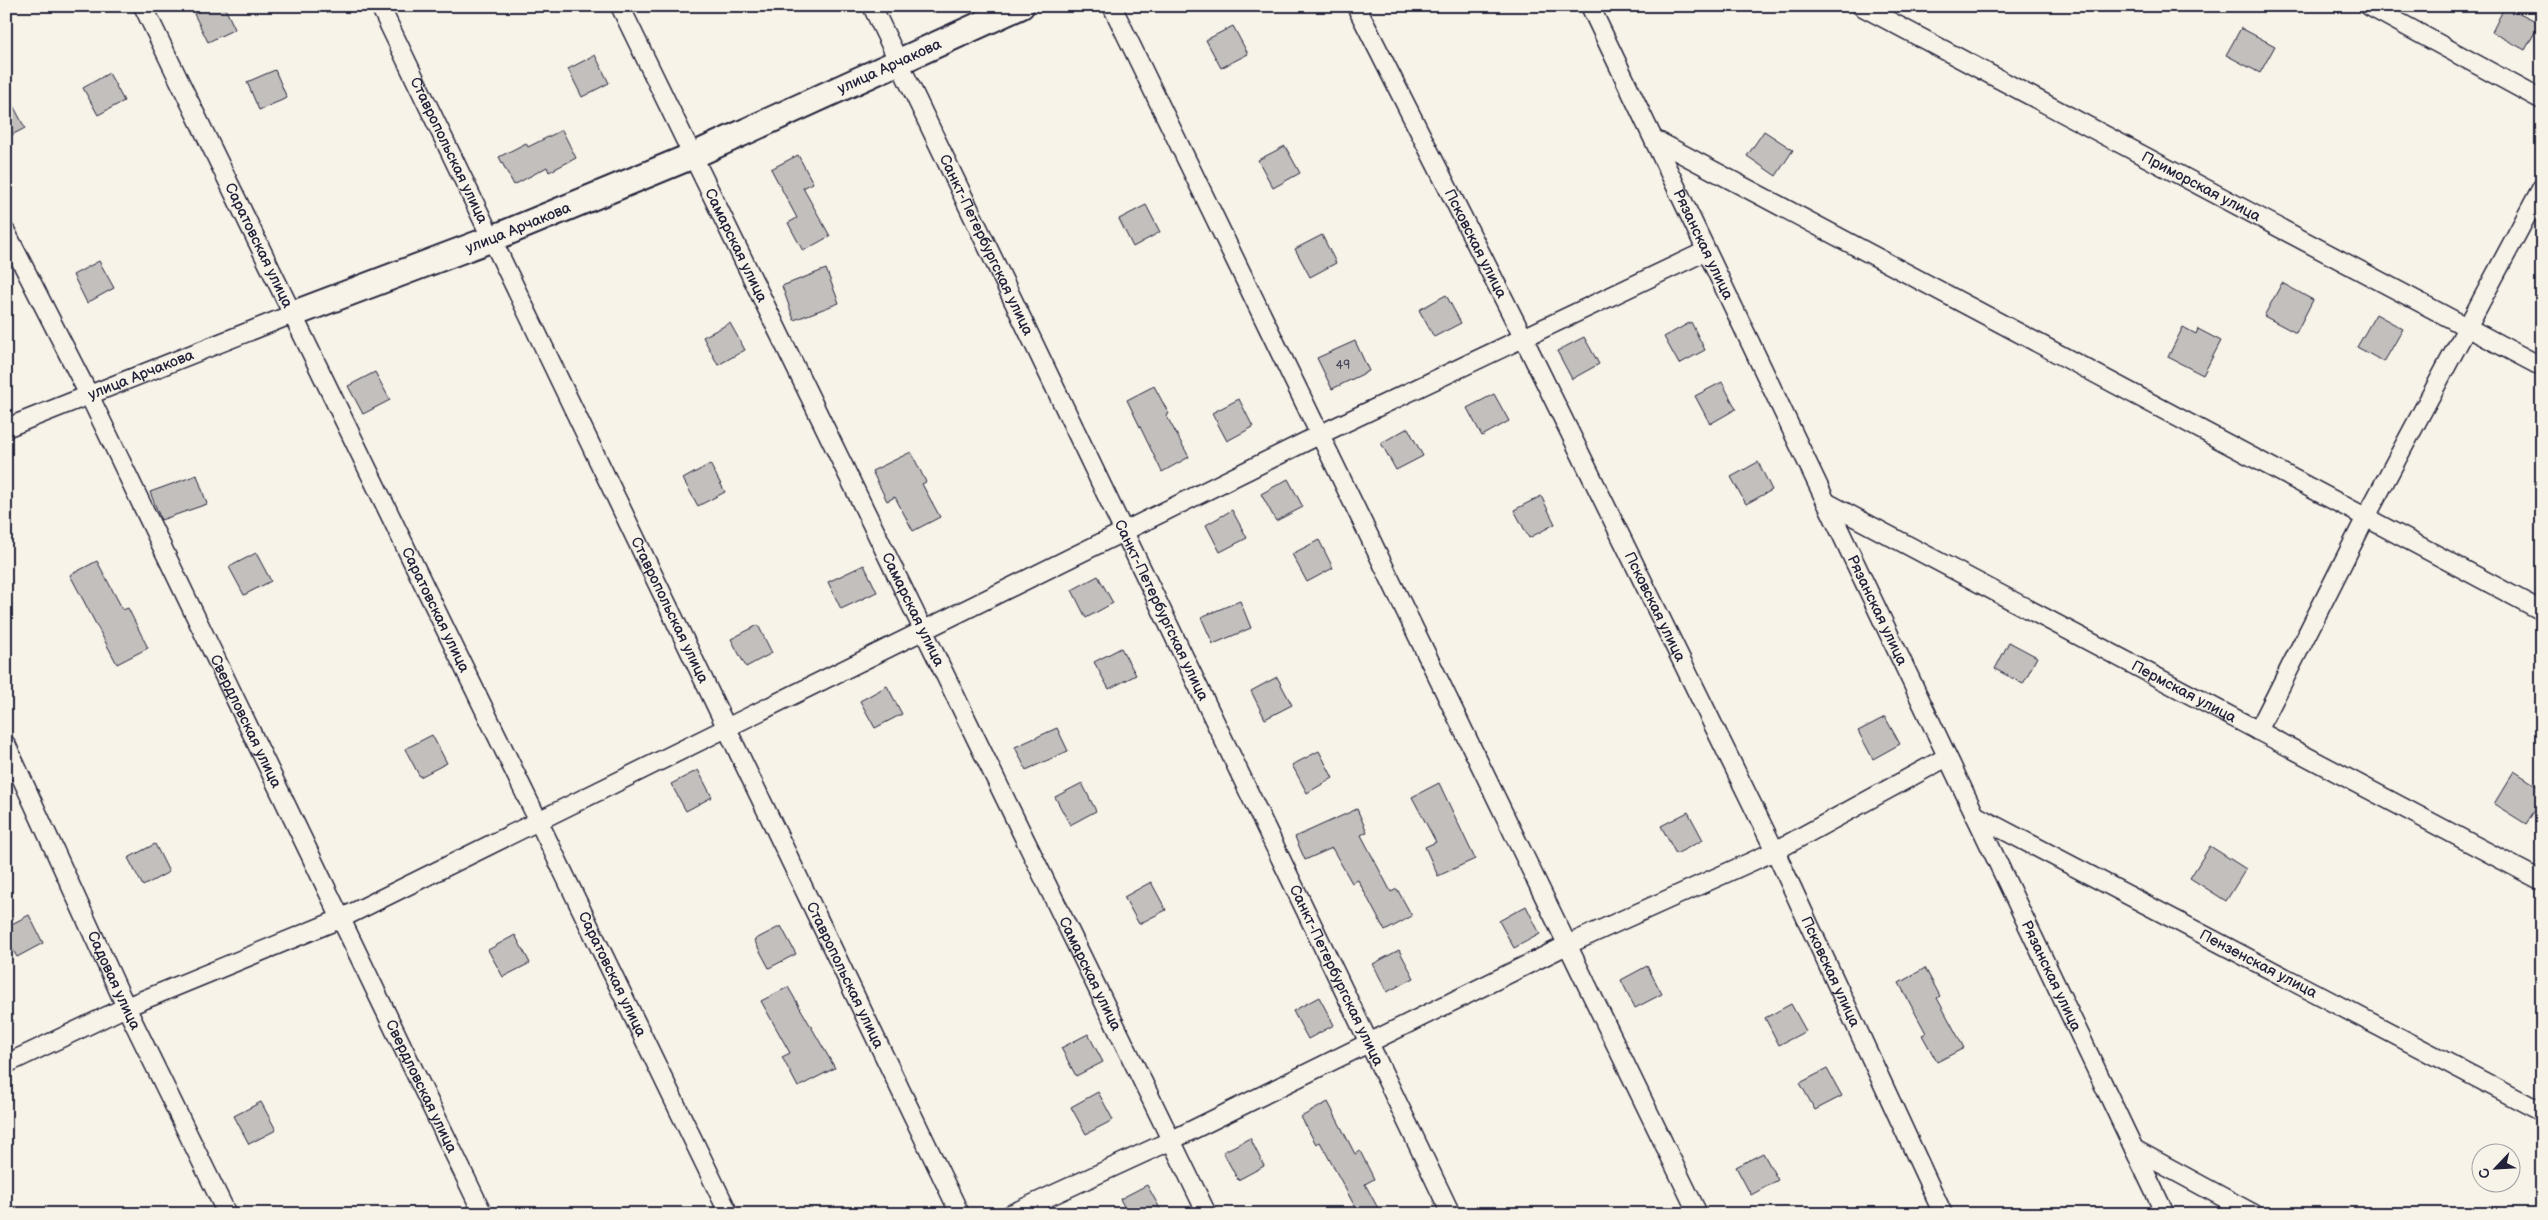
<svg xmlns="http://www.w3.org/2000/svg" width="2548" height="1220" font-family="'Balsamiq Sans',sans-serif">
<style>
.building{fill:#c2bfbd;stroke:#22223b}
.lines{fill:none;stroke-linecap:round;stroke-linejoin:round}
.street-casing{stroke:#22223b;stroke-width:21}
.secondary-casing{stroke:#22223b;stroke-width:29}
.street{stroke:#f7f3e8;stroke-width:18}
.secondary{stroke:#f7f3e8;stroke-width:25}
.labels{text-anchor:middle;stroke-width:4;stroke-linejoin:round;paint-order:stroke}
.number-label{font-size:12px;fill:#4a495c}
.street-label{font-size:15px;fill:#22223b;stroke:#f7f3e8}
</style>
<rect width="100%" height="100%" fill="#f7f3e8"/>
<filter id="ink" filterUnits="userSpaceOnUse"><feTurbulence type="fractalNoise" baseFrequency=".02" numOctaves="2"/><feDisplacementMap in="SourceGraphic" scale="10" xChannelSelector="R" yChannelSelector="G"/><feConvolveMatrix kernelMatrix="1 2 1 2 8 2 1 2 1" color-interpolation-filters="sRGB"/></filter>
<g filter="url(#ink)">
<path class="building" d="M209,6H224L235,29L208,42L194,14Z
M2505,6L2540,23L2525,50L2492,32Z
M1233,26L1248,54L1221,68L1206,40Z
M2241,28L2275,46L2260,73L2226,55Z
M595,55L609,83L582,97L568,69Z
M275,70L287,98L259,110L247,82Z
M109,73L124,101L98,115L83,88Z
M6,92L25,128L6,138Z
M562,130L576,158L549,172L547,167L514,185L499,157L526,143L528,147Z
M1764,131L1793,150L1776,176L1747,156Z
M1285,146L1300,173L1273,188L1258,160Z
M798,155L813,183L803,188L830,236L803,251L788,223L797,218L771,169Z
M1146,205L1160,232L1133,247L1119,219Z
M1322,235L1336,263L1310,277L1295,249Z
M99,261L114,288L87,303L73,275Z
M826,269L839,303L794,320L782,286Z
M2282,283L2313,300L2296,333L2264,316Z
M1446,295L1461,323L1434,337L1419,310Z
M2376,314L2403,329L2384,362L2357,347Z
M1691,322L1705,350L1679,364L1664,337Z
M730,323L745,350L718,365L703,337Z
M2183,327L2196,334L2198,329L2221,341L2203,375L2168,357Z
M1584,337L1599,364L1572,379L1557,351Z
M1355,341L1369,371L1332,389L1317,358Z
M375,372L390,400L363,414L348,386Z
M1722,382L1736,409L1710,424L1695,396Z
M1154,386L1169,414L1166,415L1189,457L1162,472L1127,400Z
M1494,394L1509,421L1482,436L1467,408Z
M1239,399L1253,427L1227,441L1212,413Z
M1408,428L1423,456L1396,470L1381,443Z
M911,452L926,482L922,484L940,517L913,531L895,497L887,501L872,471Z
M1758,462L1772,490L1746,504L1731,477Z
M710,464L725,492L698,506L683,479Z
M197,475L207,504L161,520L150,492Z
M1288,479L1303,507L1276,521L1261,494Z
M1541,496L1555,524L1529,538L1514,510Z
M1232,510L1247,538L1220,552L1206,525Z
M1319,540L1333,568L1307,582L1292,554Z
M256,553L271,581L244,595L229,567Z
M97,561L123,610L128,608L148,648L117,664L70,575Z
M864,565L877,592L841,609L828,582Z
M1098,576L1113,603L1086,618L1072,590Z
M1240,601L1251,628L1213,644L1201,617Z
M758,625L772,653L746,667L731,639Z
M2009,642L2037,657L2023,684L1995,669Z
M1121,648L1136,675L1109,689L1094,662Z
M1277,677L1292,705L1265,719L1251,691Z
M887,686L902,714L875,728L860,701Z
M1885,717L1900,744L1873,759L1858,731Z
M1057,728L1068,751L1026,770L1015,747Z
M432,735L447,763L420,777L405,749Z
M1319,751L1333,778L1307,793L1292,765Z
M698,770L712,797L686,811L671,784Z
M2514,771L2542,789V799L2526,824L2494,804Z
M1082,783L1096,811L1070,825L1055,797Z
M1439,783L1475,859L1438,876L1425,847L1436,842L1412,797Z
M1357,809L1367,832L1361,835L1391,892L1397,889L1412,916L1385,931L1358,880L1352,883L1332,848L1305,860L1295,837Z
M1688,812L1703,840L1676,854L1661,826Z
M155,844L169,872L143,886L128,858Z
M2210,846L2246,869L2226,901L2190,878Z
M1151,882L1166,910L1139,924L1124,897Z
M1526,906L1540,934L1514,948L1499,921Z
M29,915L43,943L17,957L6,938V927Z
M781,926L796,954L769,968L754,940Z
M515,935L530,963L503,977L488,950Z
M1399,950L1414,978L1387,992L1373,964Z
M1647,966L1662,994L1635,1008L1621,980Z
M1925,968L1940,996L1937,998L1964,1048L1937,1062L1922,1035L1926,1033L1899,983Z
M788,987L835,1068L798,1087L782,1057L790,1053L761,1001Z
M1319,997L1334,1025L1308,1039L1293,1011Z
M1791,1004L1806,1031L1779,1045L1765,1018Z
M1088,1034L1103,1062L1076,1076L1061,1048Z
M1827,1069L1842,1096L1815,1110L1800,1083Z
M1098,1092L1113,1120L1086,1134L1071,1107Z
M261,1102L276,1130L249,1144L234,1116Z
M1328,1102L1355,1154L1360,1151L1374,1179L1365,1184L1381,1214H1359L1320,1142L1316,1144L1301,1117Z
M1250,1138L1264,1166L1238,1180L1223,1152Z
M1763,1153L1778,1180L1751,1195L1736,1167Z
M1147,1185L1163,1214H1128L1120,1199Z"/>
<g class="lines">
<defs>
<g id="street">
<path id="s1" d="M143,6L729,1214"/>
<path id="s2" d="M380,6L960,1214"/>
<path id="s3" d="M620,6L1207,1214"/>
<path id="s4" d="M872,6L1451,1214"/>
<path d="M1112,6L1698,1214"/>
<path id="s5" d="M1356,6L1523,337L1775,851L1943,1214"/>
<path id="s6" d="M1590,6L2165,1214"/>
<path id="s7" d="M1861,6L2542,367"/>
<path d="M2369,6L2542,100"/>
<path d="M1654,139L2542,611"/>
<path id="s8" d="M6,232L89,395L483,1214"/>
<path id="s9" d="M6,428L293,314"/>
<path id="s10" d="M1826,502L2542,881"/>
<path d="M2258,731L2366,517L2542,187"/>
<path id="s11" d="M6,744L126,1007L227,1214"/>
<path id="s12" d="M1975,815L2542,1112"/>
<path d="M6,1064L126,1007L340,919L1321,434L1706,251"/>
<path d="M2134,1149L2254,1214"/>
<path d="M1011,1214L1172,1140L1569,944L1775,851L1947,757"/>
</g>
<g id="secondary">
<path id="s13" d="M293,314L491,239L692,156L1021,6"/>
</g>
</defs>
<use href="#street" class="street-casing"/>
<use href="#secondary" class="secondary-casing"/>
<use href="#street" class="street"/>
<use href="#secondary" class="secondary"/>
</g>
</g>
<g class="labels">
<g class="number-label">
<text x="1343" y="369">49</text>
</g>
<g class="street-label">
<text dy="5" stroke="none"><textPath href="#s13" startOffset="646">улица Арчакова</textPath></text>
<text dy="5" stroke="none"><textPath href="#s2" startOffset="160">Ставропольская улица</textPath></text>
<text dy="5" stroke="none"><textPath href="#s7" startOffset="385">Приморская улица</textPath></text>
<text dy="5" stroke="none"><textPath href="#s13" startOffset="241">улица Арчакова</textPath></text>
<text dy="5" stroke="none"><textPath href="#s5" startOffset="266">Псковская улица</textPath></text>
<text dy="5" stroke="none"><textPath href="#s6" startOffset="264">Рязанская улица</textPath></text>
<text dy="5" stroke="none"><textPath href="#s4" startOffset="265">Санкт-Петербургская улица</textPath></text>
<text dy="5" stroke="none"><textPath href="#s1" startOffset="266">Саратовская улица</textPath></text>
<text dy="5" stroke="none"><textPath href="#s3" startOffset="266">Самарская улица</textPath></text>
<text dy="5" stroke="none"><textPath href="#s9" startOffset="145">улица Арчакова</textPath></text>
<text dy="5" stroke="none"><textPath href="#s5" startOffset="671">Псковская улица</textPath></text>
<text dy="5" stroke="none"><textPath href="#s1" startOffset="671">Саратовская улица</textPath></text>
<text dy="5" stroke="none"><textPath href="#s2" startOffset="670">Ставропольская улица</textPath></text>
<text dy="5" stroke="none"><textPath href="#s3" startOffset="671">Самарская улица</textPath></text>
<text dy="5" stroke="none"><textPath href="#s4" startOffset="670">Санкт-Петербургская улица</textPath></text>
<text dy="5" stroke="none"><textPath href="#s6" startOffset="669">Рязанская улица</textPath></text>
<text dy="5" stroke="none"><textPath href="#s10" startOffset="405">Пермская улица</textPath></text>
<text dy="5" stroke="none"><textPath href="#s8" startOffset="545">Свердловская улица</textPath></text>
<text dy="5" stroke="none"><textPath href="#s12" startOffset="320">Пензенская улица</textPath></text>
<text dy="5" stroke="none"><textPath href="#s5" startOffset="1076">Псковская улица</textPath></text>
<text dy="5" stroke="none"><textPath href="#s1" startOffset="1076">Саратовская улица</textPath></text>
<text dy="5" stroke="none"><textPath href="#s3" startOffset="1076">Самарская улица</textPath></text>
<text dy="5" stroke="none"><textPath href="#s2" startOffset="1075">Ставропольская улица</textPath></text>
<text dy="5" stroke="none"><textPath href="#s4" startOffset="1075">Санкт-Петербургская улица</textPath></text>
<text dy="5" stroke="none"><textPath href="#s6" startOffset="1074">Рязанская улица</textPath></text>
<text dy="5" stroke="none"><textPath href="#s11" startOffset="260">Садовая улица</textPath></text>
<text dy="5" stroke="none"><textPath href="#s8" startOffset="950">Свердловская улица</textPath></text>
</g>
</g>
<rect width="2548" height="1220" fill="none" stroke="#f7f3e8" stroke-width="25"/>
<rect x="12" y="12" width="2523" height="1195" fill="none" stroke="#22223b" stroke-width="2" filter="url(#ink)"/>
<g transform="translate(2496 1168) rotate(245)"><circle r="24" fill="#f7f3e8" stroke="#a29fa3"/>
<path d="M0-4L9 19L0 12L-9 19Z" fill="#22223b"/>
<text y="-8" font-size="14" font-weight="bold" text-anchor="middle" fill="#22223b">С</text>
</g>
</svg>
